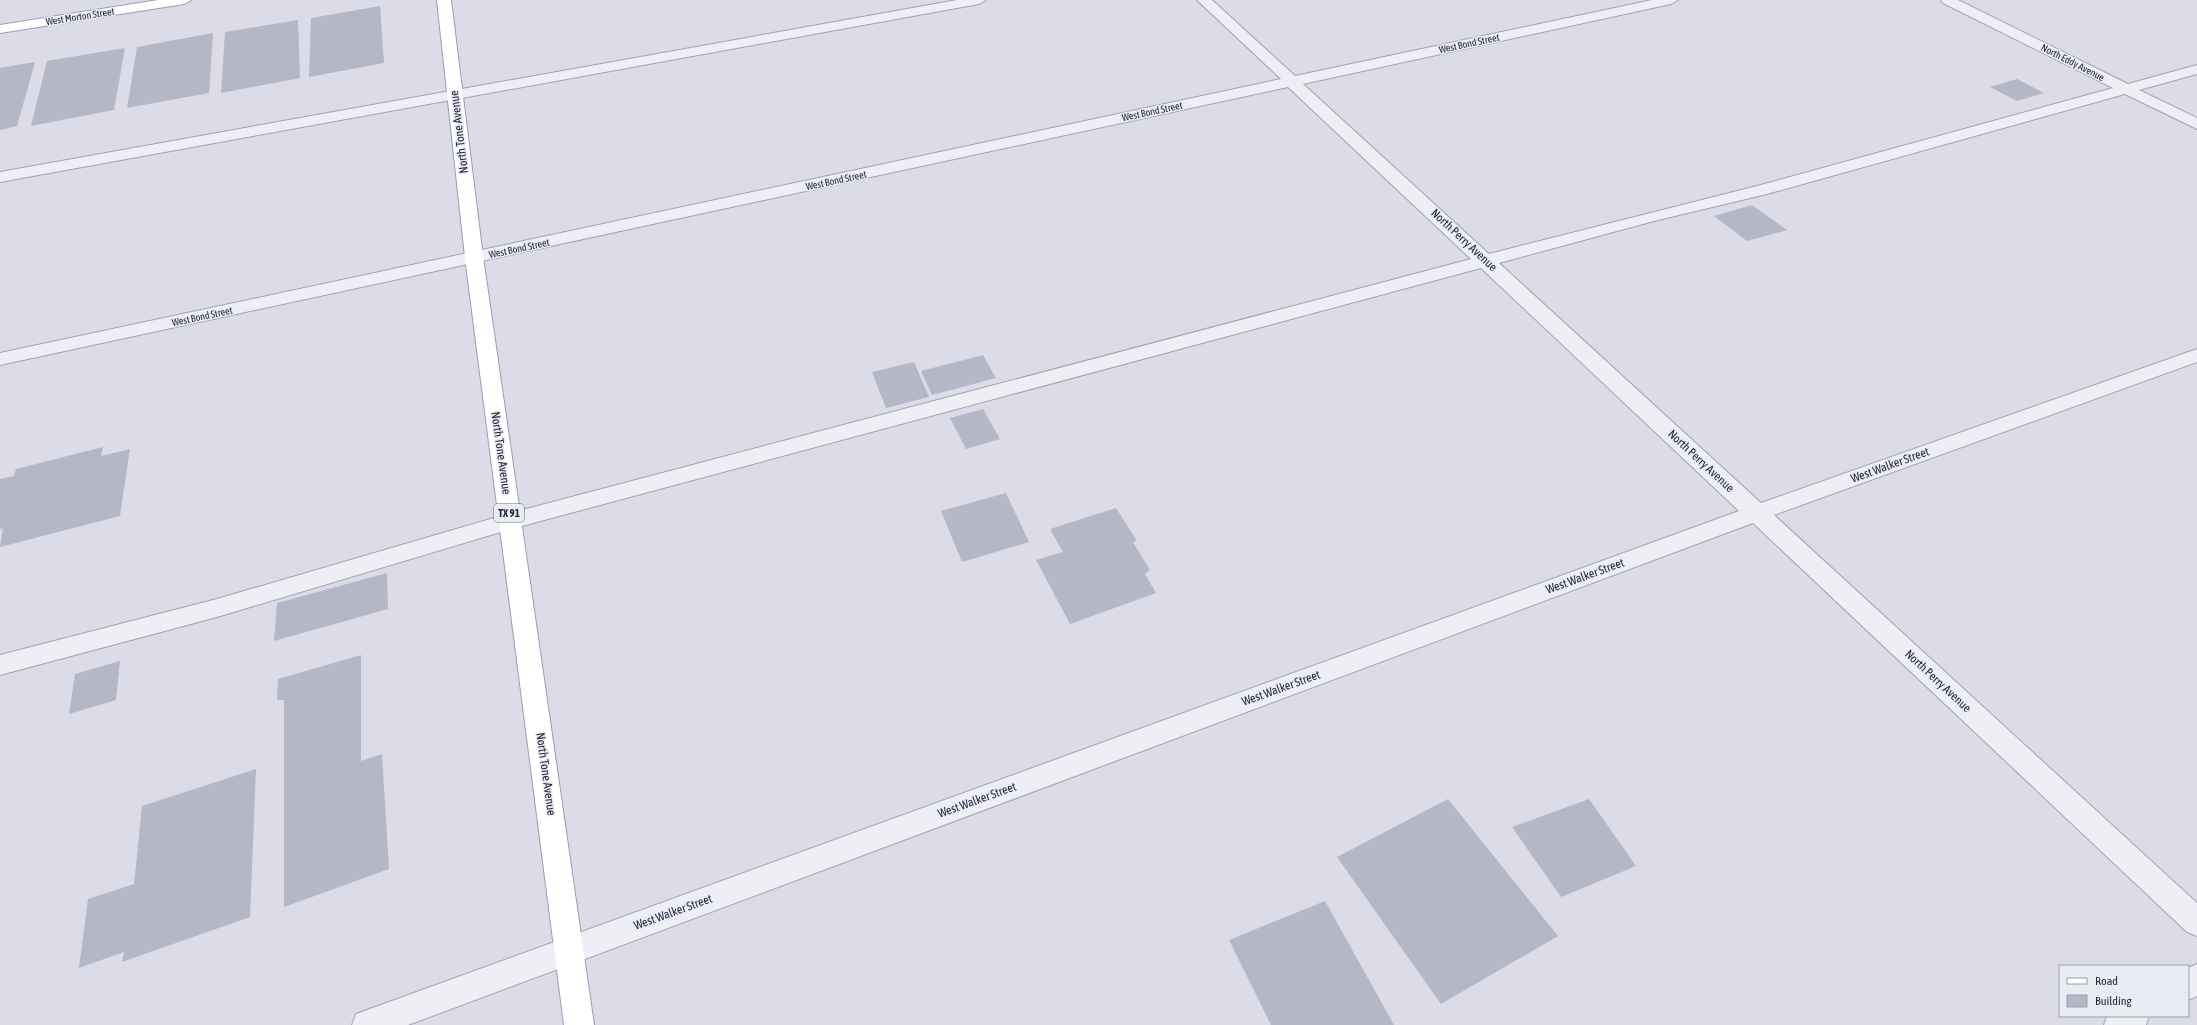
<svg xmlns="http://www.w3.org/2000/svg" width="2197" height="1025" font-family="'Asap Condensed',sans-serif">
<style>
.building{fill:#b5b7c6}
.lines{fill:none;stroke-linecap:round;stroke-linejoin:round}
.minor-casing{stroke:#a1a2b1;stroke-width:2}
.major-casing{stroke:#9a9db3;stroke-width:2}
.minor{fill:#eeeef5;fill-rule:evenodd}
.major{fill:#fff;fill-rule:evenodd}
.labels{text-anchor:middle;stroke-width:3;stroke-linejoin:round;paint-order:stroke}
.far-street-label{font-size:10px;fill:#25273d;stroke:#eaecf4}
.shield{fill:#eaecf4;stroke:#606274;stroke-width:1}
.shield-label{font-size:11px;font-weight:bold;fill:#25273d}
.street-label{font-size:12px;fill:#25273d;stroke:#eaecf4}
</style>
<rect width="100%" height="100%" fill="#dbdce7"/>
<path class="building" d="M380,6L384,63L309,77L311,18Z
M298,20L300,78L221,93L225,32Z
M213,33L209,93L127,108L137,47Z
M125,48L114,110L31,126L47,61Z
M35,62L17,126L0,130V68Z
M2017,79L2044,93L2017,101L1990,87Z
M1752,205L1787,230L1747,241L1714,216Z
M983,355L996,378L932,395L921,371Z
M914,362L929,397L886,408L872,372Z
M983,409L1000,439L966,449L950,418Z
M103,447L101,456L130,449L120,516L0,547L3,528L0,529V479L14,476L16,469Z
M1006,493L1029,542L962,562L941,511Z
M1116,508L1137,541L1133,542L1150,570L1145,574L1156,593L1070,624L1036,560L1063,552L1050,529Z
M387,573L388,609L274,641L277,603Z
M361,655V761L382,754L389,869L284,907V700H277L278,679Z
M120,661L116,700L69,714L75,674Z
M256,769L250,917L122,962L124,952L79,968L88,899L134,884L142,806Z
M1448,799L1558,936L1441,1004L1337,857Z
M1589,799L1636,866L1561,897L1512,827Z
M1325,901L1394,1025H1271L1229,940Z"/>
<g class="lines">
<defs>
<path id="minor" d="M957,0H986L979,4L0,182V172Z
M1197,0H1212L1295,76L1652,0H1678L1671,4L1303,84L1489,254L1757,186L2113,88L1943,3L1941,0H1958L2128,84L2197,65V74L2139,90L2197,118V129L2125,94L1767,194L1654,221L1499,263L1761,503L2197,349V362L1774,515L2197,903V936L2187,932L1753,523L408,1025H352L356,1014L367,1010L1739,511L1481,268L511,529L217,617L0,675V655L217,599L511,513L1471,259L1288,87L0,365V353L1281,79Z
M2197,964V996L2188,1000V968Z
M2107,1016H2149L2146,1025H2104Z"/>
<path id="major" d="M158,0H191L184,4L0,33V25Z
M437,0H451L483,257L594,1025H564L465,257Z"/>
</defs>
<use href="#minor" class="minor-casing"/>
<use href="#major" class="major-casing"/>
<use href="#minor" class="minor"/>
<use href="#major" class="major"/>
</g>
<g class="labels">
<g class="far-street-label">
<text transform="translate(80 16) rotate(-9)" y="4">West Morton Street</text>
<text transform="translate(1469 43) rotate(-12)" y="4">West Bond Street</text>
<text transform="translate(2073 62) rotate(27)" y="4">North Eddy Avenue</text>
<text transform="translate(1152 111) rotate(-12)" y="4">West Bond Street</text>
<text transform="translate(836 180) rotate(-12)" y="4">West Bond Street</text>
<text transform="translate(519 248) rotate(-12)" y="4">West Bond Street</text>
<text transform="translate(202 316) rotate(-12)" y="4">West Bond Street</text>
</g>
<rect class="shield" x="494" y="504" width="30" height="18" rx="3"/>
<g class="shield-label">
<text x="509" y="517">TX 91</text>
</g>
<g class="street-label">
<text transform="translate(459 132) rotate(-97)" y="4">North Tone Avenue</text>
<text transform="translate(1464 240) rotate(43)" y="4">North Perry Avenue</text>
<text transform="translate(501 453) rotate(82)" y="4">North Tone Avenue</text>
<text transform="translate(1701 461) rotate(43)" y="4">North Perry Avenue</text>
<text transform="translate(1890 465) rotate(-20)" y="4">West Walker Street</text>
<text transform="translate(1585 576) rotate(-20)" y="4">West Walker Street</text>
<text transform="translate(1938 681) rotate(43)" y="4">North Perry Avenue</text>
<text transform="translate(1281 688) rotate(-20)" y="4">West Walker Street</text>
<text transform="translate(546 774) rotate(82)" y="4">North Tone Avenue</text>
<text transform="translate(977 800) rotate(-20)" y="4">West Walker Street</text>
<text transform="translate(673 912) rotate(-20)" y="4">West Walker Street</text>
</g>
</g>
<rect x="2059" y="965" width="130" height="52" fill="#eaecf4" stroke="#9b9dab"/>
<rect x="2067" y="978" width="20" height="6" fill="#ffffff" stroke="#9b9dab"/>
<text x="2095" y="985" font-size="12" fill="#25273d">Road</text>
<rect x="2067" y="995" width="20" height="12" fill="#b5b7c6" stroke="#9b9dab"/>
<text x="2095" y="1005" font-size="12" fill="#25273d">Building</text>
</svg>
